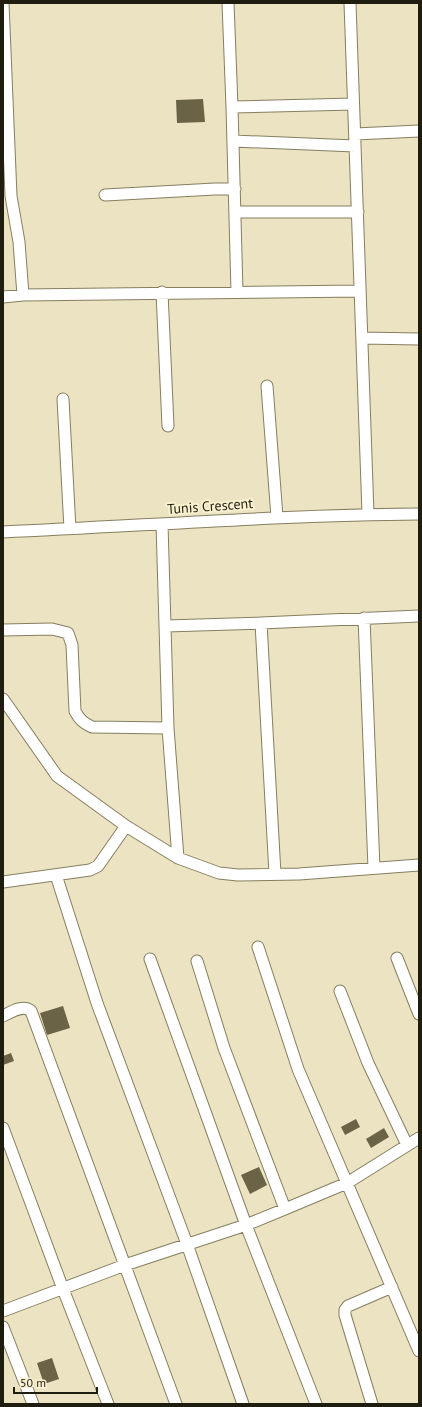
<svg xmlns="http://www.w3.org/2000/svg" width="422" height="1407" font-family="'PT Sans',sans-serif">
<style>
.building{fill:#6b6346}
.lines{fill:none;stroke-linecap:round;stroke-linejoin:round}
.minor-casing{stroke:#867e60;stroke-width:13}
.minor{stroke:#fff;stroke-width:11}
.labels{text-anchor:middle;stroke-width:4;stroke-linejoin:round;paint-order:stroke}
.street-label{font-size:14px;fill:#1f1c10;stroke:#f8f0cf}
</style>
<rect width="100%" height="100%" fill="#ebe3c2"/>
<path class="building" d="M203,99L205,122L177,123L176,100Z
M63,1006L70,1028L47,1035L40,1013Z
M11,1053L14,1061L3,1065V1056Z
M356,1119L360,1127L345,1135L341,1127Z
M384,1128L389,1137L371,1148L366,1139Z
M259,1167L267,1185L250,1194L241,1175Z
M52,1358L59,1379L44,1384L37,1363Z"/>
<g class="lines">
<defs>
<path id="minor" d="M3,3L11,196L19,242L23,295
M228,3L232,107
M350,3L368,514
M355,134L419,131
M233,141L355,146
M105,195L215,189H235
M235,212H358
M162,292L168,426
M237,292L232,107L353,104
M3,297L23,295L359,291
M362,338L419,339
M267,386L277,517
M63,399L70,529
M162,524L168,728L178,858
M3,532C142,526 280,515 419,514
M364,618L374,868
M261,623L275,874
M166,626L261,623L419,616
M3,630L52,629L68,633L72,645L75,711C79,719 83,723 92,727L168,728
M3,699L57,776L126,826L178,858L219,873L238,875L299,874L419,865
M56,875L97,1003L187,1244L243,1404
M3,882L90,870L98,866L126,826
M258,947L298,1069L419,1351
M397,958L419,1014
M150,959L246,1225L316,1404
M197,961L224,1048L285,1209
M340,991L368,1063L407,1145
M3,1016C11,1012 23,1004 31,1011L176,1404
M3,1128L63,1289L108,1404
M3,1311L125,1265L246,1225L285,1209L347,1183L419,1138
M3,1327L33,1404
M372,1404L345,1315V1310L348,1306L392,1287"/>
</defs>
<use href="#minor" class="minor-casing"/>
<use href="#minor" class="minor"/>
</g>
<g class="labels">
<g class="street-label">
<text transform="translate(210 506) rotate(-4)" y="5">Tunis Crescent</text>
</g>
</g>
<rect width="422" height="1407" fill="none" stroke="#1f1c10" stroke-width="8"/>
<path d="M14 1387v6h83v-6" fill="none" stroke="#1f1c10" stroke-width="2"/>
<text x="20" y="1387" font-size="12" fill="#1f1c10" stroke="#f8f0cf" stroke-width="3" paint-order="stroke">50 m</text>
</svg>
